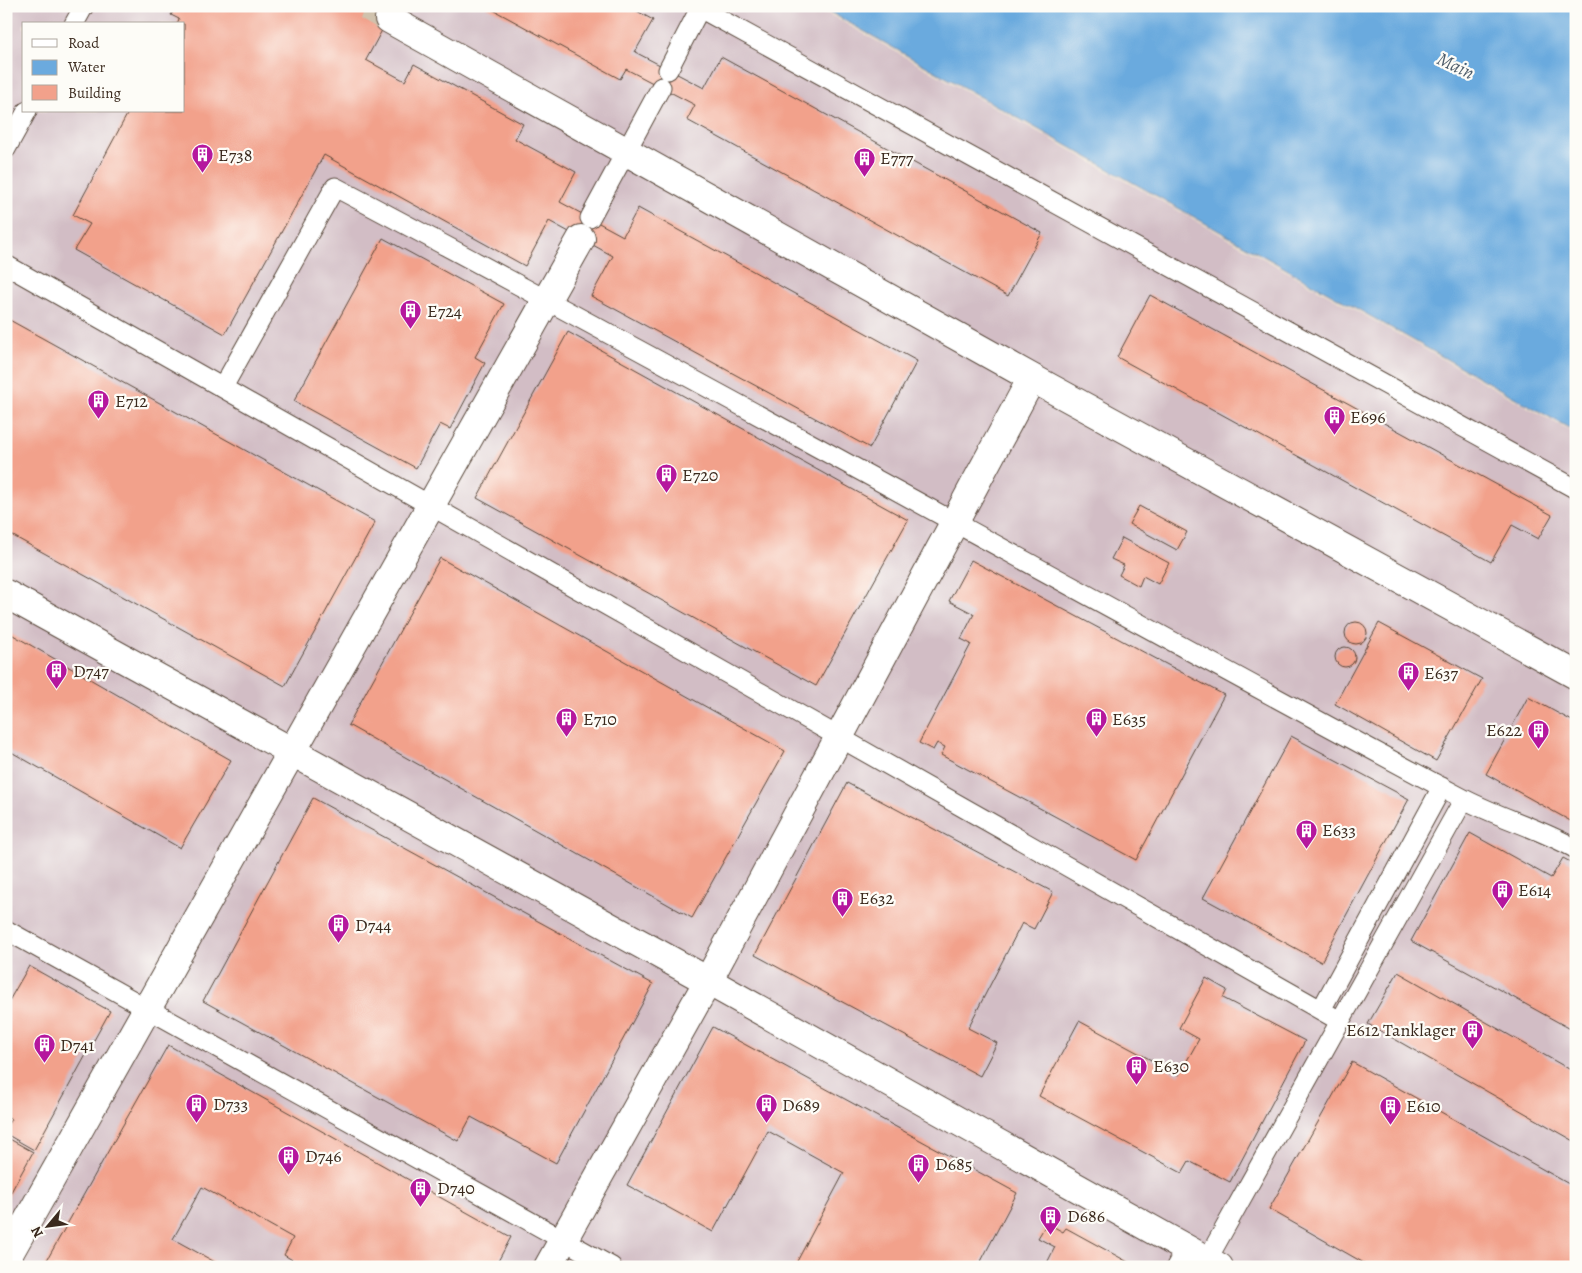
<svg xmlns="http://www.w3.org/2000/svg" width="1582" height="1273" font-family="Alegreya,serif">
<style>
.industrial{fill:#d2bdc5;fill-rule:evenodd}
.water{fill:#6baade;stroke:#536a7e}
.building{fill:#f2a18b}
.lines{fill:none;stroke-linecap:round;stroke-linejoin:round}
.minor-tunnel{stroke:#d0c2ad;stroke-width:28;stroke-dasharray:28 14;stroke-linecap:butt}
.service-casing{stroke:#574639;stroke-width:21}
.minor-casing{stroke:#574639;stroke-width:30}
.service{stroke:#fff;stroke-width:19}
.minor{stroke:#fff;stroke-width:28}
.labels{text-anchor:middle;stroke-width:4.5;stroke-linejoin:round;paint-order:stroke}
.poi-label{font-size:18px;fill:#3b2a1e;stroke:#fdfcf7;text-anchor:start}
.water-label{font-size:19px;font-style:italic;fill:#4e5d6b;stroke:#fdfcf7}
</style>
<rect width="100%" height="100%" fill="#fdfcf7"/>
<filter id="ink" filterUnits="userSpaceOnUse"><feTurbulence type="fractalNoise" baseFrequency=".02" numOctaves="2"/><feDisplacementMap in="SourceGraphic" scale="10" xChannelSelector="R" yChannelSelector="G"/><feConvolveMatrix kernelMatrix="1 2 1 2 8 2 1 2 1" color-interpolation-filters="sRGB"/></filter>
<filter id="wash" filterUnits="userSpaceOnUse"><feTurbulence type="fractalNoise" baseFrequency=".0096" numOctaves="4" result="noise"/><feDisplacementMap in="SourceGraphic" scale="20" xChannelSelector="R" yChannelSelector="G"/><feGaussianBlur stdDeviation="1.12" result="paint"/><feColorMatrix in="noise" values="0 0 0 0 0 0 0 0 0 0 0 0 0 0 0 0 0 1.4 0 .05"/><feComposite in="paint" operator="in"/></filter>
<g filter="url(#wash)">
<rect width="100%" height="100%" fill="#f5e8d1"/>
<path class="industrial" d="M6,6H815L1576,434V1267H6ZM24,24H184V111H24Z"/>
<path class="water" d="M819,6H1576V432Z"/>
<g id="blocks">
<path class="building" d="M176,6H395L366,60L405,81L414,64L523,124L515,139L576,172L560,202L623,236L638,208L917,361L870,448L591,296L613,256L549,221L525,266L324,155L225,334L74,250L90,224L73,215L129,111H184V24H177L179,19L171,15Z
M486,6H628L653,20L635,52L704,88L721,57L1042,233L1008,296L687,120L695,105L626,69L620,79Z
M383,238L504,304L475,357L485,363L450,429L440,424L416,468L294,401Z
M1150,295L1552,515L1538,539L1512,525L1491,562L1117,357Z
M6,318L375,522L285,686L6,532Z
M568,332L908,520L816,686L477,498Z
M1139,506L1187,532L1177,550L1129,524Z
M1122,538L1169,563L1158,584L1143,576L1139,586L1119,575L1124,565L1111,559Z
M440,558L785,751L692,918L348,725Z
M971,560L1224,695L1136,860L941,755L945,747L937,743L933,750L919,743L971,644L961,639L974,614L949,601Z
M1345 633a11 11 0 1 1 22 0a11 11 0 1 1-22 0Z
M1379,623L1482,679L1436,761L1335,704Z
M6,631L231,760L180,848L6,749Z
M1335 657a10 10 0 1 1 20 0a10 10 0 1 1-20 0Z
M1528,697L1576,723V824L1486,774Z
M1291,736L1409,799L1321,962L1203,898Z
M847,783L1053,892L1034,929L1022,923L968,1028L997,1043L980,1076L755,955Z
M313,798L653,984L556,1163L471,1117L458,1141L203,1001Z
M1470,833L1551,878L1563,858L1576,865V1032L1411,941Z
M29,966L110,1011L34,1150L6,1134V1127L11,1119L6,1117V1006Z
M1398,972L1576,1073V1142L1368,1024Z
M1206,978L1227,990L1223,998L1305,1041L1230,1182L1189,1161L1182,1173L1039,1096L1079,1021L1179,1075L1199,1039L1179,1028Z
M713,1027L1017,1193L978,1267H794L844,1173L768,1131L713,1232L627,1185Z
M168,1045L511,1237L495,1267H304L284,1255L293,1238L202,1187L173,1239L224,1267H43Z
M1352,1062L1576,1188V1267H1371L1269,1209Z
M6,1137L33,1152L6,1201Z
M1047,1223L1063,1232L1066,1228L1137,1267H1045L1055,1247L1038,1238Z"/>
</g>
</g>
<g filter="url(#ink)">
<use href="#blocks" fill-opacity="0" stroke="#574639" stroke-width="1"/>
<g class="lines">
<path class="minor-tunnel" d="M367,6L389,19"/>
<defs>
<path id="service" d="M696,6L1576,489
M74,24L84,6
M668,70L700,8
M6,149L27,111
M590,218L661,87
M6,265L1340,1021
M223,387L335,187C712,386 1084,596 1460,797C1497,817 1539,828 1576,849
M6,930L612,1267
M1321,1010L1442,787
M1207,1260L1464,799
M1176,1267L1186,1248"/>
<path id="minor" d="M389,19L1032,378L1576,675
M6,594L708,981L1219,1267
M6,1259L581,239
M548,1267L708,981L1032,378"/>
</defs>
<use href="#service" class="service-casing"/>
<use href="#minor" class="minor-casing"/>
<use href="#service" class="service"/>
<use href="#minor" class="minor"/>
</g>
</g>
<defs>
<symbol id="building-pin" viewBox="-11 -11 22 30"><path d="M0 17L-7.5 6A9.5 9.5 0 1 1 7.5 6Z" fill="#b5179e" stroke="#fdfcf7"/><path d="M-4-6H4V6H1V3H-1V6H-4ZM-2.5-4.3h1.7v1.8h-1.7ZM.8-4.3h1.7v1.8H.8ZM-2.5-1h1.7V.8h-1.7ZM.8-1h1.7V.8H.8Z" fill="#fff"/></symbol>
</defs>
<g fill-rule="evenodd">
<use href="#building-pin" x="190" y="142" width="25" height="34"/>
<use href="#building-pin" x="852" y="146" width="25" height="34"/>
<use href="#building-pin" x="398" y="298" width="25" height="34"/>
<use href="#building-pin" x="86" y="388" width="25" height="34"/>
<use href="#building-pin" x="1322" y="404" width="25" height="34"/>
<use href="#building-pin" x="654" y="462" width="25" height="34"/>
<use href="#building-pin" x="44" y="658" width="25" height="34"/>
<use href="#building-pin" x="1396" y="660" width="25" height="34"/>
<use href="#building-pin" x="554" y="706" width="25" height="34"/>
<use href="#building-pin" x="1084" y="706" width="25" height="34"/>
<use href="#building-pin" x="1526" y="718" width="25" height="34"/>
<use href="#building-pin" x="1294" y="818" width="25" height="34"/>
<use href="#building-pin" x="1490" y="878" width="25" height="34"/>
<use href="#building-pin" x="830" y="886" width="25" height="34"/>
<use href="#building-pin" x="326" y="912" width="25" height="34"/>
<use href="#building-pin" x="1460" y="1018" width="25" height="34"/>
<use href="#building-pin" x="32" y="1032" width="25" height="34"/>
<use href="#building-pin" x="1124" y="1054" width="25" height="34"/>
<use href="#building-pin" x="184" y="1092" width="25" height="34"/>
<use href="#building-pin" x="754" y="1092" width="25" height="34"/>
<use href="#building-pin" x="1378" y="1094" width="25" height="34"/>
<use href="#building-pin" x="276" y="1144" width="25" height="34"/>
<use href="#building-pin" x="906" y="1152" width="25" height="34"/>
<use href="#building-pin" x="408" y="1176" width="25" height="34"/>
<use href="#building-pin" x="1038" y="1204" width="25" height="34"/>
</g>
<g class="labels">
<g class="poi-label">
<text x="218" y="161">E738</text>
<text x="880" y="164">E777</text>
<text x="427" y="317">E724</text>
<text x="115" y="407">E712</text>
<text x="1350" y="423">E696</text>
<text x="682" y="481">E720</text>
<text x="73" y="677">D747</text>
<text x="1424" y="679">E637</text>
<text x="583" y="725">E710</text>
<text x="1112" y="725">E635</text>
<text x="1522" y="736" text-anchor="end">E622</text>
<text x="1322" y="836">E633</text>
<text x="1518" y="896">E614</text>
<text x="859" y="904">E632</text>
<text x="355" y="931">D744</text>
<text x="1456" y="1036" text-anchor="end">E612 Tanklager</text>
<text x="60" y="1051">D741</text>
<text x="1153" y="1072">E630</text>
<text x="213" y="1110">D733</text>
<text x="782" y="1111">D689</text>
<text x="1406" y="1112">E610</text>
<text x="305" y="1162">D746</text>
<text x="935" y="1170">D685</text>
<text x="437" y="1194">D740</text>
<text x="1067" y="1222">D686</text>
</g>
<g class="water-label">
<text transform="translate(1456 65) rotate(26)" y="7">Main</text>
</g>
</g>
<rect width="1582" height="1273" fill="none" stroke="#fdfcf7" stroke-width="25"/>
<rect x="22" y="22" width="162" height="90" fill="#fdfcf7" stroke="#afa8a0"/>
<rect x="32" y="39" width="25" height="8" fill="#ffffff" stroke="#afa8a0"/>
<text x="68" y="48" font-size="15" fill="#3b2a1e">Road</text>
<rect x="32" y="60" width="25" height="15" fill="#6baade" stroke="#afa8a0"/>
<text x="68" y="72" font-size="15" fill="#3b2a1e">Water</text>
<rect x="32" y="85" width="25" height="15" fill="#f2a18b" stroke="#afa8a0"/>
<text x="68" y="98" font-size="15" fill="#3b2a1e">Building</text>
<g transform="translate(48 1226) rotate(241)" stroke="#fdfcf7" stroke-width="4" paint-order="stroke">
<path d="M0-4L9 19L0 12L-9 19Z" fill="#3b2a1e"/>
<text y="-8" font-size="14" font-weight="bold" text-anchor="middle" fill="#3b2a1e">N</text>
</g>
</svg>
